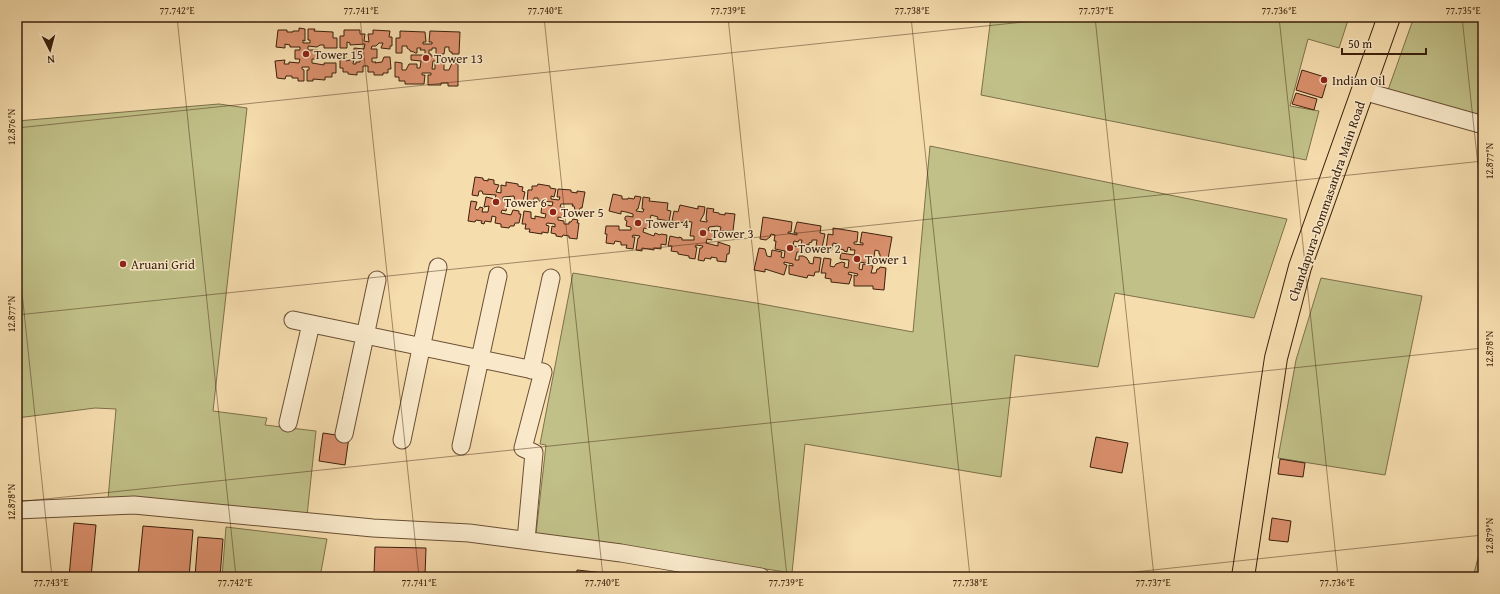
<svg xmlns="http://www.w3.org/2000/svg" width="1500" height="594" font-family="'Gentium Book Plus',serif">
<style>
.green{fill:#c1c088;stroke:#7e704a}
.building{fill:#dc916e;stroke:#3b200b}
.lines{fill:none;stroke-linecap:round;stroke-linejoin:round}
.minor-casing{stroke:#6a4f34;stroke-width:19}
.major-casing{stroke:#3b200b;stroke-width:24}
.minor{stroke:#f9e9ca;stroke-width:17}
.major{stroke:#f6ddae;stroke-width:22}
.ticks{fill:none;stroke:#3b200b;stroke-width:1;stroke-opacity:0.45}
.poi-dot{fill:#8f2418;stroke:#f9e9ca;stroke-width:1.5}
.labels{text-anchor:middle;stroke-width:3;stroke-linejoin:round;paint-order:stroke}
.poi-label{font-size:13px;fill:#3b200b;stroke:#f9e9ca;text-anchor:start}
.street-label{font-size:13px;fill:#3b200b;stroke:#f9e9ca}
.neatline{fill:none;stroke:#3b200b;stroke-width:1.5}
.ticks-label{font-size:10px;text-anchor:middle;fill:#3b200b}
</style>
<rect width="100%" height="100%" fill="#f6ddae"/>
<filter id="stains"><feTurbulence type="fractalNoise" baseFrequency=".005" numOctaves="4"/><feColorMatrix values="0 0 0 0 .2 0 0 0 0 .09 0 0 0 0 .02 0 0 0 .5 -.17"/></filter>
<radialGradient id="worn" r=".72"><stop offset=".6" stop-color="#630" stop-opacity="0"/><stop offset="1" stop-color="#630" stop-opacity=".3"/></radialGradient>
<path class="green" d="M991,17H1349L1339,48L1308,39L1290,106L1319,111L1306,160L981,95Z
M1414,17H1483V107L1481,117L1388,90Z
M219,104L247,108L213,411L267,418L265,425L316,431L307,516L108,499L116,409L95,408L17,418V121Z
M930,146L1287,219L1254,318L1115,293L1098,367L1015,355L1001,477L805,444L792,573L536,534L546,445L540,444L573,273L756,303L913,332Z
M1321,278L1422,296L1385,475L1278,458L1296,360Z
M226,527L327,539L320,577H222Z
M1483,539V577H1473Z"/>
<path class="building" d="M299,28L305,29V41L303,40V43H310V40H308V29H315L314,31L333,32V38H337V48H324V45H320L317,47L308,46V50H318L317,59H312V63L324,65V63H336V73H332V77H325V80L313,79V81H307V70H309V67H302V69L304,70V81H298V78H292V76H286L285,79L277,78L275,61L285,60L284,64H289V62L299,63L300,59H295V50H300V47H290V45L285,44V48L276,47L278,30H287V32H293V31H299Z
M344,30H360V34H365L364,41L369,42L368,34H373V30L390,31L389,37H392V46H390V49L381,48L383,43H379L376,46H372L371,49H377V58H372V62H376L375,63L382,62L384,57H390L391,69H388V73H383V75H374V72H368V66H363V72H357V75L348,74V72H343V68H340V54H346V61L354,59L353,64H356V62H360V58L354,57V48L364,49L365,44L350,45V43L347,42V48H340V36H344Z
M400,31L425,32L426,42H423V44H432V42H429L430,31L460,32L459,54H452V52H450L449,50V47H445L444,54H436V48H432V50H429V54H431V56H442V61H433L432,69H435V63H444V70H449L452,63L458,64V86H448V83H441V85H428V75H431V73H422V75H425L424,84H405V81H399V77H395V62L402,63V70H406L409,64H417V68H420L421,61L411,60V55H425V50H420L421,48H417V53H415L414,52L410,51V50L407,48V46H402V53H396V38H400Z
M1302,70L1328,78L1322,98L1296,90Z
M1296,93L1317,99L1314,110L1292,104Z
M475,177L483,178V180L488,181V179L494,180V184L499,185L496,192L501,193V185L506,186V182L518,184V186L523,187L522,191L525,192L523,201L521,200V203L515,202L514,196L503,197V201L508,202L506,211L502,210L501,213L511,215L513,210L519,211V214H521L519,223H515L514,226H510L509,228L501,227V224L495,223L496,217L492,216L491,222L485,221L484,224L481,223L482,221L476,220L475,222L468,221L471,201L477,202L475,209L478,210L480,207L483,208L482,212H488L489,206L484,207L486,197L495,199L496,195L483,194L482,191H479L478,196L472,195Z
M538,184L550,186V188L556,189L554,197L551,196V199L559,200L560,197H557L558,189L571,190V192L577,193V191L585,192L582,208H580L579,211L575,210L574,206H572L573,204H561L560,207L565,208L564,218L558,217V220L564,221V224H569V222H571L573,219L578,220L577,223H579L577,239L569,238V236L563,235L562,237L556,236V234L551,233L552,226L555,227V224L547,223L546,225L549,226L548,233L542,232V234L529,232L530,229H525L526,224H522L524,211L531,212V218L535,219V216L545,218L546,214L541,213L542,204L552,206L553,202L538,201V198H534L533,203L527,202L528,190H532V186H537Z
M613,194L622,196V199H628V198L634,199L635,196L641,197L638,209H637L636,211L643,212L644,209H642L643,197L650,198L649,201L668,203L667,210L671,211L669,221L657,219L658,217L651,215L648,229L644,228L643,232L654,236L655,233L660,235L661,234L667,235L666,245L661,244V249L654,248V250L642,248V251L636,250L638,238H639L640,236L633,235L632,237H635L633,249L626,248L627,245H621V242L615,241L614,244L606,243L607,234H605L606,226H619V230H631V227L626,226L627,221L625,220V217L627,216L633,217V214L626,212L621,211V214L609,211Z
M680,205L698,209V206L705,207L704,214L700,221L707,222V220H706L707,208L714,209L713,212L719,213V214L725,215V213L735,214L733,231H720L721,227L717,226L709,227L708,230L715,232V235H713L712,240L707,239L706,243L718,246V242L730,246L729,254H727L726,262L717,261V258L711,257V259L705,258L704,261L698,260L700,248H702L703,246L696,245L695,247H697L695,259L689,258V256L678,254V252L671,251L672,246H668L670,236L679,238V237L682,238V240H694V236H690L692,222L685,221V223L672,221L674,211L678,212Z
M763,217L792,222L791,232H788V233L797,235V233H794L797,222L821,226L820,233L825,234L822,248L816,247L817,240H812V242L809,243V245L804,244V245H801L802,240H799L798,242L794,241L793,246L807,248L806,253L797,252L795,260H799V256H803L807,258V259L809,261V263L813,264L814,257L821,258L819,272H815L814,276L808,275L807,278L789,274V265L793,266V264L784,262V264L787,265L784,275L765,269V272L754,270L759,248L765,249L767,256L771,257L772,250L782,252L781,257L784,258L785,251L775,249L776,241H774L775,235L771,234L770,237L766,240L760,239Z
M833,228L858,232L857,242H854V244L863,245V243H860L862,232L892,237L888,259L881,258L880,256V254H879V251L875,250L874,257L872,256L870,264L860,262L859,269L862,270L863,264L873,266L871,273H876L877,269H879L880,267L886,268L884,290L873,289V286H854V275L857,276L858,274L849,272L848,274L852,275L849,284L831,282V279L825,278L826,273H821L824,258L831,259L830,266L834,267L836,264L842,262L845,263L844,267L848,268L849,260L840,259L841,253L854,255L855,250H850L851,248L848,247L847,252L844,251V250L840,249V248L837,246L838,244L833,243L832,250L826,249L828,234L833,235Z
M323,433L349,437L345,465L319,461Z
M1096,437L1128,443L1122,473L1090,467Z
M1280,459L1305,463L1303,477L1278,474Z
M1272,518L1291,521L1288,542L1269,540Z
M74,523L96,525L91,577H69Z
M143,526L193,530L189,577H138Z
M198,537L223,539L220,577H195Z
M375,547L426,548L425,576L374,575Z
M577,570L605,573V577H576Z
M622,573L637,574V577H622Z"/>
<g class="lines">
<defs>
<path id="minor" d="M1363,91L1480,124L1483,122
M293,320L543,372L523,448L534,453L526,540
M531,370L551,278
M288,423L311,324
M344,434L377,280
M402,440L438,267
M461,446L498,276
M17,510L134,505L373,528L469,533L621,553L761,577"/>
<path id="major" d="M1243,577L1276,358L1300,267L1389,17"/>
</defs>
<use href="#minor" class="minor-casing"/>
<use href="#major" class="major-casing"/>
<use href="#minor" class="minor"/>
<use href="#major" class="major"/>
</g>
<path class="ticks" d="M177,17L236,577M360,17L419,577M544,17L603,577M728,17L787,577M911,17L970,577M1095,17L1154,577M1279,17L1338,577M1462,17L1483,212M17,128L1071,17M17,245L52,577M17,315L1483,161M17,502L1483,348M1087,577L1483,535"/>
<g class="poi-dot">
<circle cx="306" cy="54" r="4"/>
<circle cx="426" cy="58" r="4"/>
<circle cx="1324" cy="80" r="4"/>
<circle cx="496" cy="202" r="4"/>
<circle cx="553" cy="212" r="4"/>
<circle cx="638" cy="223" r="4"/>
<circle cx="703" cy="233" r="4"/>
<circle cx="790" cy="248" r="4"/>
<circle cx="857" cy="259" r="4"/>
<circle cx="123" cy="264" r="4"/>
</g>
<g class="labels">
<g class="poi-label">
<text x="314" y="59">Tower 15</text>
<text x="434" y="63">Tower 13</text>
<text x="1332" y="85">Indian Oil</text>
<text x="504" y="207">Tower 6</text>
<text x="561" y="217">Tower 5</text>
<text x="646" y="228">Tower 4</text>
<text x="711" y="238">Tower 3</text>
<text x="798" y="253">Tower 2</text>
<text x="865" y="264">Tower 1</text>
<text x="131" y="269">Aruani Grid</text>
</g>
<g class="street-label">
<text transform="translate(1326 201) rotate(-71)" y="5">Chandapura-Dommasandra Main Road</text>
</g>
</g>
<rect width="1500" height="594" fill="none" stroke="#f6ddae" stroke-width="44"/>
<g transform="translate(50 50) rotate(174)" stroke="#f9e9ca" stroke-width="3" paint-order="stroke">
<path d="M0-3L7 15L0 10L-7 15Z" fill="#3b200b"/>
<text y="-6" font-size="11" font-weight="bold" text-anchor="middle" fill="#3b200b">N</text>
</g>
<path d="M1342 48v6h84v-6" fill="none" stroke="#3b200b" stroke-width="2"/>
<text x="1348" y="48" font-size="12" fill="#3b200b" stroke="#f9e9ca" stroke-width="3" paint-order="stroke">50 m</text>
<rect x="22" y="22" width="1456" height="550" class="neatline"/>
<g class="ticks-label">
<text x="177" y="14">77.742°E</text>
<text x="361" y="14">77.741°E</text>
<text x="545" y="14">77.740°E</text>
<text x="728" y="14">77.739°E</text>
<text x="912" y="14">77.738°E</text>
<text x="1096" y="14">77.737°E</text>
<text x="1279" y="14">77.736°E</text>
<text x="1463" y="14">77.735°E</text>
<text transform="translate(11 127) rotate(-90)" y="4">12.876°N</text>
<text transform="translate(1489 161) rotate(-90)" y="4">12.877°N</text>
<text transform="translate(11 314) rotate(-90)" y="4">12.877°N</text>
<text transform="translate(1489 349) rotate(-90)" y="4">12.878°N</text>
<text transform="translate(11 502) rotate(-90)" y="4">12.878°N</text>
<text transform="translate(1489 536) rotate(-90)" y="4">12.879°N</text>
<text x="51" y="586">77.743°E</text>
<text x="235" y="586">77.742°E</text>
<text x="419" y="586">77.741°E</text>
<text x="602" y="586">77.740°E</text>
<text x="786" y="586">77.739°E</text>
<text x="970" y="586">77.738°E</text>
<text x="1153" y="586">77.737°E</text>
<text x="1337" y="586">77.736°E</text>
</g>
<rect width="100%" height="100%" filter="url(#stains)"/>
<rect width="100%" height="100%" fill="url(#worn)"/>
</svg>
